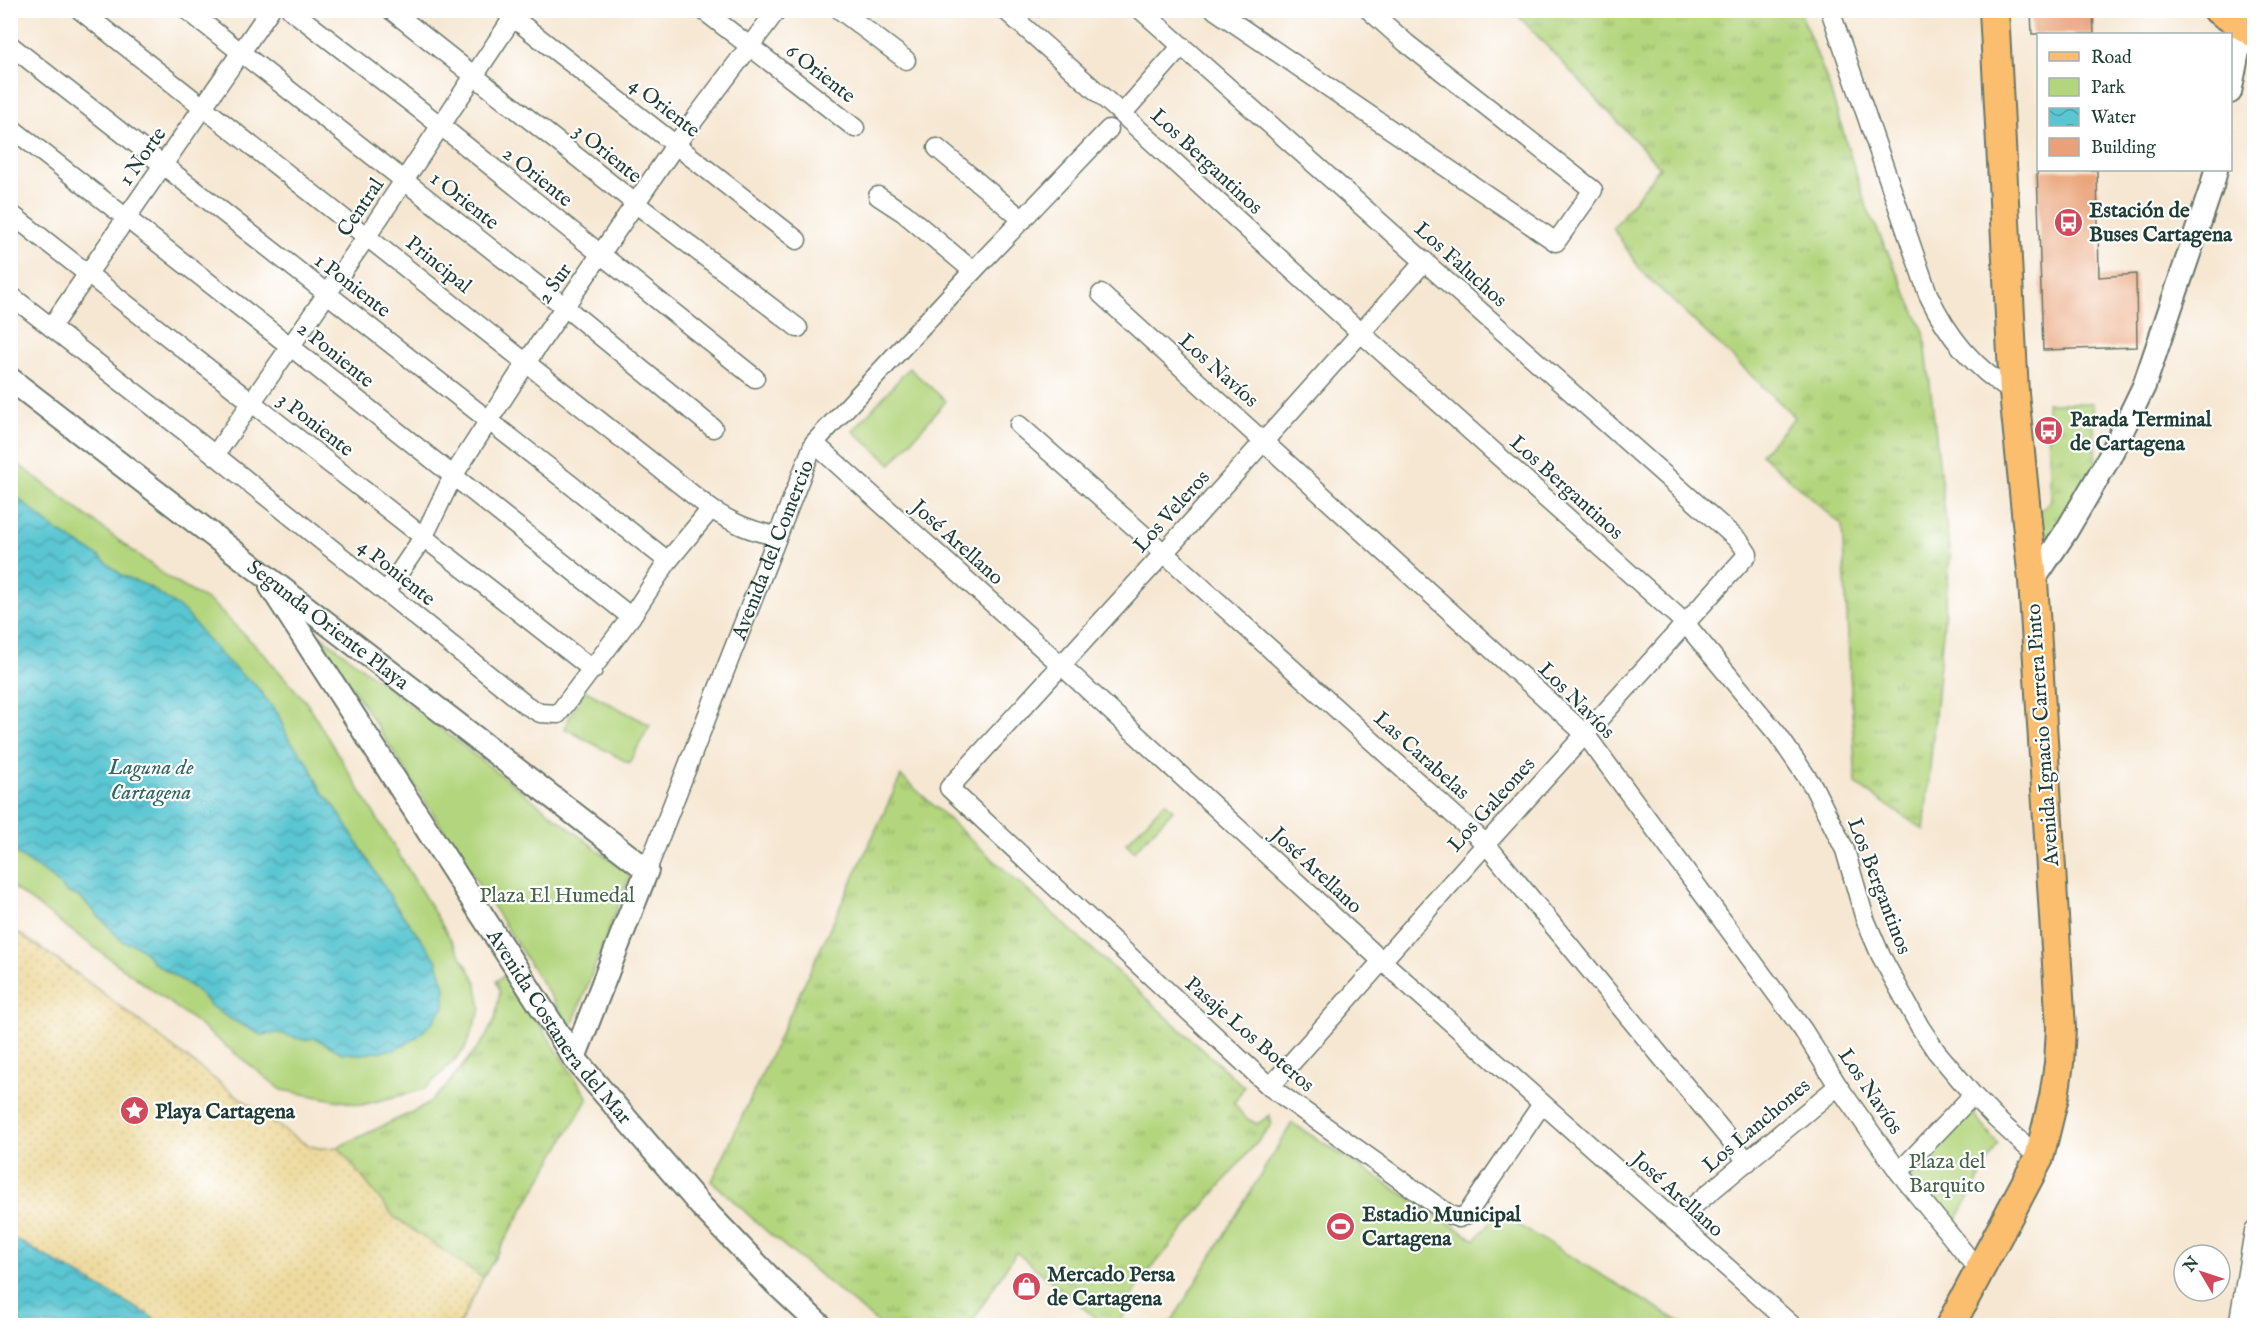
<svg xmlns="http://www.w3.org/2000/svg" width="2265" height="1336" font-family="'IM FELL English',serif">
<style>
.grass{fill:url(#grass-tufts);stroke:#698958;stroke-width:1.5}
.sand{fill:url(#sand-dots);stroke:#868c69;stroke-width:1.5}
.park{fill:#b3d57d;stroke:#698958;stroke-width:1.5}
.water{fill:url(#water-waves);stroke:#3c8283;stroke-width:1.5}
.building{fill:#e9a277}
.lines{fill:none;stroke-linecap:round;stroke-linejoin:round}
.minor-casing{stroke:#6a786b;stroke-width:21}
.tertiary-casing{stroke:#6a786b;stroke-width:26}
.primary-casing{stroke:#6a786b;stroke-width:32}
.minor{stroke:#fff;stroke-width:18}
.tertiary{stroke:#fff;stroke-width:22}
.primary{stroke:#fbbd6e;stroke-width:28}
.labels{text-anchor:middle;stroke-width:4.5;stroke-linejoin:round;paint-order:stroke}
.street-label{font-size:21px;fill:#1f3d34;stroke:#fff}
.poi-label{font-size:21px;font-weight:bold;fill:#1f3d34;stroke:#fff;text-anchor:start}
.park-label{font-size:21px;fill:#446346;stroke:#fff}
.water-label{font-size:22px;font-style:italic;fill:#316663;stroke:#fff}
</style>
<defs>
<pattern id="grass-tufts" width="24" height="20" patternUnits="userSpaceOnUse" patternTransform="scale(1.5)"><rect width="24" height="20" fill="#b3d57d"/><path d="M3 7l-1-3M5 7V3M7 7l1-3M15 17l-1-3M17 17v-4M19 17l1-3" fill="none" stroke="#91ae67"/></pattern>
<pattern id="sand-dots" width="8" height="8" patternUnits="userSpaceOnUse" patternTransform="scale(1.5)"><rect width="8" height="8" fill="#eeda9e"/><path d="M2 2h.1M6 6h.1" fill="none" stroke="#ccbc89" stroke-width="1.8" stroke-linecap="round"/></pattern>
<pattern id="water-waves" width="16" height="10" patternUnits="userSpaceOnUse" patternTransform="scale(1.5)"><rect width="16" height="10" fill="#5ac6d2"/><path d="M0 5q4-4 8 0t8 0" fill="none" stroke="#4aa2ab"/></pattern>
</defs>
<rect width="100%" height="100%" fill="#fff"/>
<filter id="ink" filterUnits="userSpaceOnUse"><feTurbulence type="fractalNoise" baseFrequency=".0167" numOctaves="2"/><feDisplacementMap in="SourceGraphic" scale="12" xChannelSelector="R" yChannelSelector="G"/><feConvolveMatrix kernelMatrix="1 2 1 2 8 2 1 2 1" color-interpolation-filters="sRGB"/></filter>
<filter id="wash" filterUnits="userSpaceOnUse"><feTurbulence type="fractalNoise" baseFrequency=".008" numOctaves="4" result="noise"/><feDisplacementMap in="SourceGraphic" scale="24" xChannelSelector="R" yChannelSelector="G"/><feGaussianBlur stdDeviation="1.35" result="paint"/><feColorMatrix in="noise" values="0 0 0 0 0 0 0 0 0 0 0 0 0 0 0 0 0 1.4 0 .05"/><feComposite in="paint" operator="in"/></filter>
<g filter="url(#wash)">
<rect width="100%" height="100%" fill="#f6e7d2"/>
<path class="grass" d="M1514,11H1800L1828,83L1865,203L1924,332L1950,558L1924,830L1856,784L1842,525L1761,454L1795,417L1641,271L1613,228L1660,167Z
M2047,403H2093L2096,470L2046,541L2035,516L2051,500Z
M901,776L1244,1087L1234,1103L1244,1117L1257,1124L1270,1115L1271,1125L1140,1282L1119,1325H1097L1099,1321L1016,1252L970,1325H880L765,1230L712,1181Z
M507,974L588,1098L483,1278L394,1217L338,1147L425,1106L445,1088L485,1038L495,1019L500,992L496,981Z"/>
<path class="sand" d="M10,928C97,983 174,1052 257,1110C273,1121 301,1146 319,1148C325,1149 332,1147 338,1147L394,1217L483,1278L459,1325H161L147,1314L24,1244L11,1238Z"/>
<path class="park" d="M909,368L946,401L891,464L853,431Z
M10,458L170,579L212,603L261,651L306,702L476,981L481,1009L464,1050L425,1089L362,1105L282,1090L189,1017L11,886Z
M317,633L630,875L571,1028Z
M584,690L650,725L629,763L564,728Z
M1165,802L1173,810L1134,851L1126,843Z
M1968,1107L1998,1144L1951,1230L1906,1172Z
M1292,1123L1475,1240L1498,1213L1685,1325L1169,1326Z"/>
<path class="water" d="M11,496L18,498L56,530L97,555L123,576L150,587L185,612L219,653L244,677L252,681L278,714L288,738L307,761L321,790L336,808L396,906L436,959L445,987L444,1007L432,1023L416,1038L397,1049L362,1054L342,1053L315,1038L304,1040L278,1033L261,1035L227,1017L212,1007L195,989L154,963L143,950L134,944L123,942L81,898L67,892L51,877L11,850Z
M11,1238L24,1244L147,1314L161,1325H11Z"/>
<g id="blocks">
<path class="building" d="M2031,10H2093L2094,34H2032Z
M2037,170H2097L2099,277L2136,274L2137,347L2043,350Z"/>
</g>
</g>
<g filter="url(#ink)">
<use href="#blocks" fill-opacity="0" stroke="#6a786b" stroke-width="1.5"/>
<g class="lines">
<defs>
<g id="minor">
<path d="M80,10L711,509C733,523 752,532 778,536"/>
<path d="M187,10L565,307L713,428"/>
<path d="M291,10L441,126L755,378"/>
<path d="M391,10L635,203L798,328"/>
<path d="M703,10L855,128"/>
<path d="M840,10L906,60"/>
<path d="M1005,10L1122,114L1361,333L1685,623L1778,735L1813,786L1845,850L1865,919L1881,956L1920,1027L1936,1051L1973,1095L1994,1117L2039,1158"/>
<path d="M1141,10L1740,542L1748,554L1486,844L1270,1087"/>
<path d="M1215,10L1556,242L1593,190L1406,43L1369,10"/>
<path d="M1830,10L1928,294C1948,337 1974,368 2014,393"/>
<path d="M506,12L797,240"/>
<path d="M10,45L668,561"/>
<path d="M1122,114L1181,47"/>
<path d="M10,127L291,347L631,617"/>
<path d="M937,148L1023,220"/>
<path d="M878,196L904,213L973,271"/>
<path d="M10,213L593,670"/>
<path d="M1425,261L1164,553L949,788L1270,1087L1450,1215L1459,1218L1467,1214L1542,1104"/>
<path d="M1101,294L1585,734L1803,1030L1838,1086L1899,1172L1979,1271"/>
<path d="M10,295L215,455L526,705L540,713L558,714L631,617L668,561L711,509"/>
<path d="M51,327L270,10"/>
<path d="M1019,425L1164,553L1486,844L1748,1162"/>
<path d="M814,443L1061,665L1382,961L1793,1326"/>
<path d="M215,455L367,236L518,10"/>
<path d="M386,592L424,536L453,476L526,363L676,144L777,10"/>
<path id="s1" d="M647,870L814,443L973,271L1109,129"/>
<path d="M1899,1172L1973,1095"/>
<path d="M1675,1221L1838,1086"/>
<path d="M2238,1326L2254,1231"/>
</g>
<g id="tertiary">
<path d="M2230,92L2243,26"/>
<path id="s2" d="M10,379L647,870L574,1058"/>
<path d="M2033,581L2067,530L2109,458L2144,386L2212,186L2216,170"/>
<path id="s3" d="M271,587L574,1058L701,1206L775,1283L821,1326"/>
</g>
<path id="primary" d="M2218,10L2254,33
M1950,1326L2039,1158L2054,1097L2059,1063L2061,1028L2033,581L2014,393L1994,10"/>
</defs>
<use href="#minor" class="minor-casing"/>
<use href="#tertiary" class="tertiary-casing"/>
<use href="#primary" class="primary-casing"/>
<use href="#minor" class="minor"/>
<use href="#tertiary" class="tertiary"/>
<use href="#primary" class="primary"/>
</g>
</g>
<defs>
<symbol id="bus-disc" viewBox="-11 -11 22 22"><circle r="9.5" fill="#d1495b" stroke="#fff"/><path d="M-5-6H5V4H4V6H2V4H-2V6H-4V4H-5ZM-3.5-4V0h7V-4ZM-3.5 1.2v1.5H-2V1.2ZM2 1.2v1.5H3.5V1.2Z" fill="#fff"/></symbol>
<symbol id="sight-disc" viewBox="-11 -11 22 22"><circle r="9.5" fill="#d1495b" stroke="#fff"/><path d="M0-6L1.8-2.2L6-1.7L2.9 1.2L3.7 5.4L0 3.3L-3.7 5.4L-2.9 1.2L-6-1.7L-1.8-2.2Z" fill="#fff"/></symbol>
<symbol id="stadium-disc" viewBox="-11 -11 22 22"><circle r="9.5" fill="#d1495b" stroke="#fff"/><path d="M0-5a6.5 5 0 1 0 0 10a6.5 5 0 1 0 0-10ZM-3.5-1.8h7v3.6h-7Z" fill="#fff"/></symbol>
<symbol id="shop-disc" viewBox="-11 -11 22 22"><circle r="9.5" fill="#d1495b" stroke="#fff"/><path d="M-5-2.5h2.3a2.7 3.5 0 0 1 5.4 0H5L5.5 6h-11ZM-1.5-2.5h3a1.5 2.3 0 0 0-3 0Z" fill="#fff"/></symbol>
</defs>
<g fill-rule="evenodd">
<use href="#bus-disc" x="2052" y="206" width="33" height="33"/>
<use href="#bus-disc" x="2032" y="414" width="33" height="33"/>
<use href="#sight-disc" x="118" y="1094" width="33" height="33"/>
<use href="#stadium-disc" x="1324" y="1210" width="33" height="33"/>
<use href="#shop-disc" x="1010" y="1270" width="33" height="33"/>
</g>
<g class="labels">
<g class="street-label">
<text transform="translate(821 73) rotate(38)" y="7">6 Oriente</text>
<text transform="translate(665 107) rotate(38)" y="7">4 Oriente</text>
<text transform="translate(608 153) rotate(39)" y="7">3 Oriente</text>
<text transform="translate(142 156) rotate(-55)" y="7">1 Norte</text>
<text transform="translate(1207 161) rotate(43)" y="7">Los Bergantinos</text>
<text transform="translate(538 176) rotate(39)" y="7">2 Oriente</text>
<text transform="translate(465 200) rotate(38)" y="7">1 Oriente</text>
<text transform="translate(360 207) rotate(-56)" y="7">Central</text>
<text transform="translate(439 264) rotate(39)" y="7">Principal</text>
<text transform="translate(1461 264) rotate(42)" y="7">Los Faluchos</text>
<text transform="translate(554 283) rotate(-55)" y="7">2 Sur</text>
<text transform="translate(353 285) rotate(38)" y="7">1 Poniente</text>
<text transform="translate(336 354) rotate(39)" y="7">2 Poniente</text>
<text transform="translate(1219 370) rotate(42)" y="7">Los Navíos</text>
<text transform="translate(316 424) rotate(38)" y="7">3 Poniente</text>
<text transform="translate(1567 487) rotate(42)" y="7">Los Bergantinos</text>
<text transform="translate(1171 511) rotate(-48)" y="7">Los Veleros</text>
<text transform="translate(958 542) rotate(42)" y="7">José Arellano</text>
<text dy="7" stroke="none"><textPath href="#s1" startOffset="344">Avenida del Comercio</textPath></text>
<text transform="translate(397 572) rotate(39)" y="7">4 Poniente</text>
<text dy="7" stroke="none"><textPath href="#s2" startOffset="402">Segunda Oriente Playa</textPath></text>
<text transform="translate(1577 700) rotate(45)" y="7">Los Navíos</text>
<text transform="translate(2042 735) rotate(-94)" y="7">Avenida Ignacio Carrera Pinto</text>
<text transform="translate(1422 755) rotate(42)" y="7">Las Carabelas</text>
<text transform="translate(1491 804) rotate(-48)" y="7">Los Galeones</text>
<text transform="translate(1317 870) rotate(43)" y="7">José Arellano</text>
<text transform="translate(1880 886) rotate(69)" y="7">Los Bergantinos</text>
<text dy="7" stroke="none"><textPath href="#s3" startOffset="526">Avenida Costanera del Mar</textPath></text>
<text transform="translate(1250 1034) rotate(41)" y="7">Pasaje Los Boteros</text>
<text transform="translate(1871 1091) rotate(56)" y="7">Los Navíos</text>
<text transform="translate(1756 1125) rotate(-40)" y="7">Los Lanchones</text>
<text transform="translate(1678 1194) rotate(42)" y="7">José Arellano</text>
</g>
<g class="poi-label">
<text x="2089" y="217">Estación de<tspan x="2089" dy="24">Buses Cartagena</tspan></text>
<text x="2070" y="426">Parada Terminal<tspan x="2070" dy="24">de Cartagena</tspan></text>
<text x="155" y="1118">Playa Cartagena</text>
<text x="1362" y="1221">Estadio Municipal<tspan x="1362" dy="24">Cartagena</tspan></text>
<text x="1047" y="1281">Mercado Persa<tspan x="1047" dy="24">de Cartagena</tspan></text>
</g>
<g class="park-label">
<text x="557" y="902">Plaza El Humedal</text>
<text x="1947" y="1168">Plaza del<tspan x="1947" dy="24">Barquito</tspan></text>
</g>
<g class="water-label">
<text x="151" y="774">Laguna de<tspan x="151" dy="25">Cartagena</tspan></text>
</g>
</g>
<rect width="2265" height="1336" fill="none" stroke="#fff" stroke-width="36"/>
<rect x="2037" y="33" width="195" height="138" fill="#ffffff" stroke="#a5b1ae" stroke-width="1.5"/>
<rect x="2049" y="52" width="30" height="9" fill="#fbbd6e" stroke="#a5b1ae" stroke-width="1.5"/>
<text x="2091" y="63" font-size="18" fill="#1f3d34">Road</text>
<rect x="2049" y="78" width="30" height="18" fill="#b3d57d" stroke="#a5b1ae" stroke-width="1.5"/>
<text x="2091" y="93" font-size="18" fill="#1f3d34">Park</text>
<rect x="2049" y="108" width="30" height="18" fill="url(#water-waves)" stroke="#a5b1ae" stroke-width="1.5"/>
<text x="2091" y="123" font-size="18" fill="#1f3d34">Water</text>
<rect x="2049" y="138" width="30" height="18" fill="#e9a277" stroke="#a5b1ae" stroke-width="1.5"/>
<text x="2091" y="153" font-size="18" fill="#1f3d34">Building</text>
<g transform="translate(2202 1273) rotate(309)"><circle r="28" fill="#ffffff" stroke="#a5b1ae" stroke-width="1.5"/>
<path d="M0-4.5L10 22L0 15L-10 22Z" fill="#d1495b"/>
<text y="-9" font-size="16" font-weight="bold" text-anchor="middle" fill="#1f3d34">N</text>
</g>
</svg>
